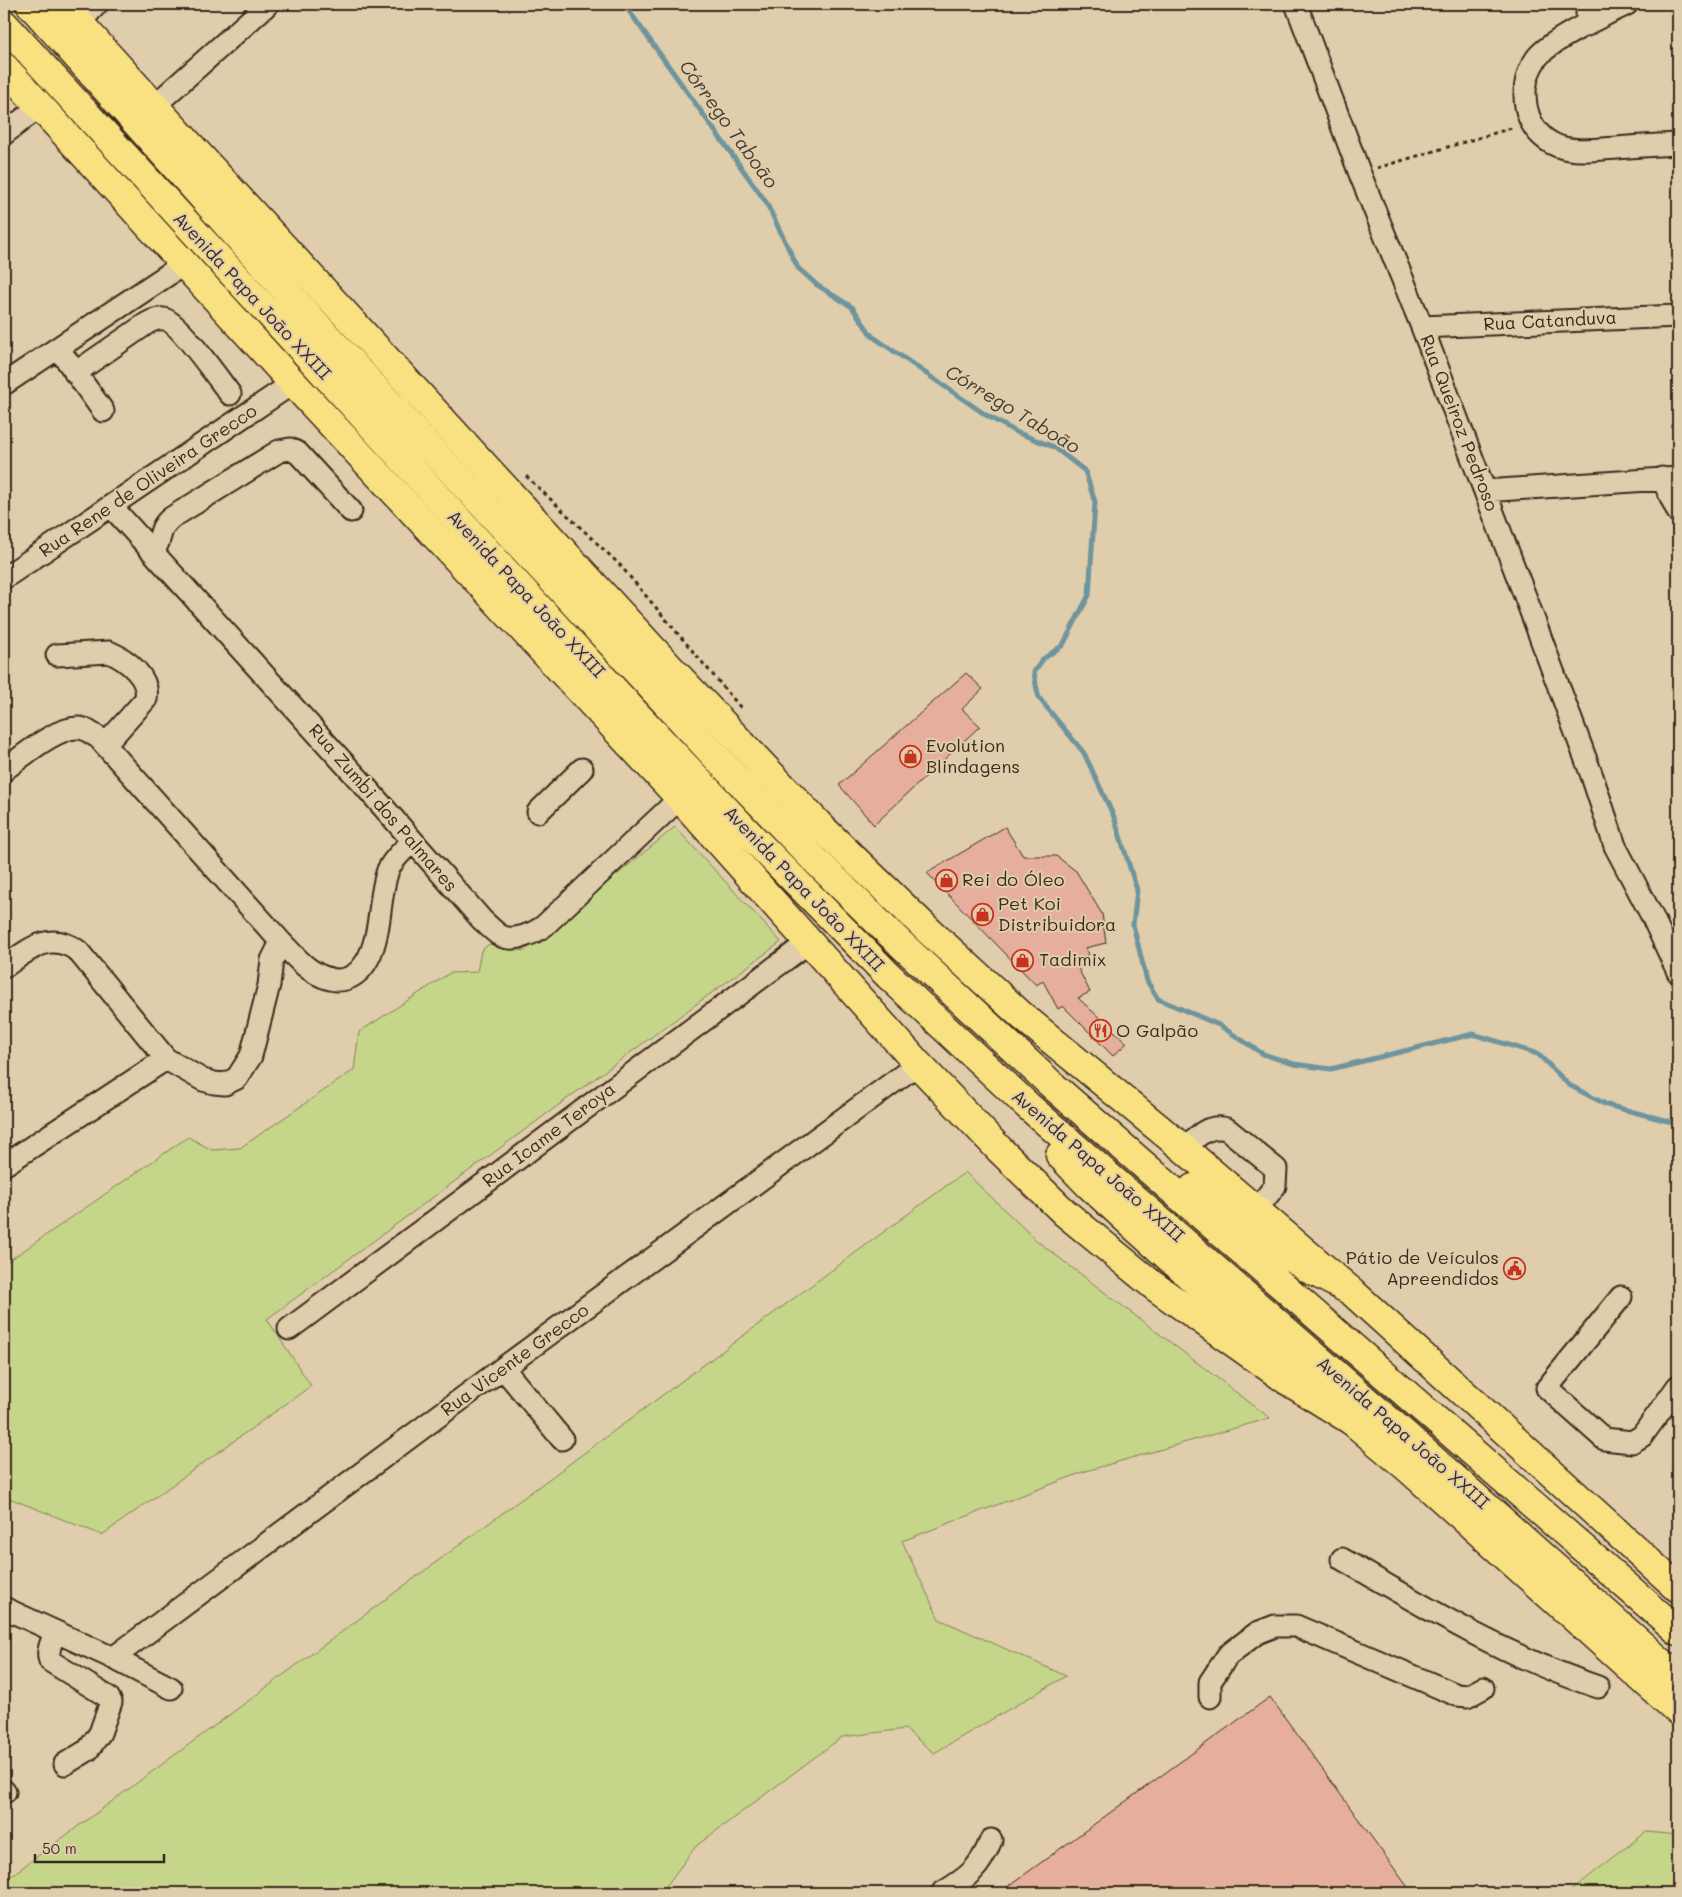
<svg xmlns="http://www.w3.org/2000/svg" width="1682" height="1897" font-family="Mali,sans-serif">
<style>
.green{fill:#c5d68a;stroke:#808054}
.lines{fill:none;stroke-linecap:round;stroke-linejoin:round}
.stream{stroke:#6e949d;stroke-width:5}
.building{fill:#e6af9d;stroke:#3b2a1e}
.minor-casing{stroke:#3b2a1e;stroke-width:25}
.major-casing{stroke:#3b2a1e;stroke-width:31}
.highway-casing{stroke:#3b2a1e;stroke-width:31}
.path{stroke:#3b2a1e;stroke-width:3;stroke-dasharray:4 4;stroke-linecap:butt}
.minor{stroke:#e0cdab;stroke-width:21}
.major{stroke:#f9e181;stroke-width:28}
.highway{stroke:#f9e181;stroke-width:28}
.labels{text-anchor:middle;stroke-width:4;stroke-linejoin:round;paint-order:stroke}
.street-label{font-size:18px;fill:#3b2a1e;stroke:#e0cdab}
.poi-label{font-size:18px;fill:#3b2a1e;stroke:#e0cdab;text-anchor:start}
.water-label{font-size:19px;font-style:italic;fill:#443c33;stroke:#e0cdab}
</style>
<rect width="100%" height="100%" fill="#e0cdab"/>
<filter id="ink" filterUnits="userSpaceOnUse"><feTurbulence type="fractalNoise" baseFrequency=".02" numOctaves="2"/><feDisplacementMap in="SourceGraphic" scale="10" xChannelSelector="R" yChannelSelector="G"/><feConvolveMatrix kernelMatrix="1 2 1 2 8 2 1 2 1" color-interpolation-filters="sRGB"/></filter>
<g filter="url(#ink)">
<path class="green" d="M675,827L781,942L267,1319L311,1386L102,1535L4,1496V1264L188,1137L212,1150L240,1148L354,1070L359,1032L450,973L477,972L481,951L489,944L524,951Z
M965,1172L1037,1241L1270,1418L1086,1471L902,1541L939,1619L1066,1676L934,1753L905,1729L842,1737L696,1846L661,1893H4V1881Z
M1646,1832L1678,1835V1893H1568Z"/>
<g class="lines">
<path class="stream" d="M624,4L766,202L798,268L817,285L852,307L872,336L986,415L1016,432L1054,447L1085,471L1095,502L1089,595L1063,645L1043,659L1034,672L1036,685L1039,698L1084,753L1114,817L1137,890L1133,925L1147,981L1158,999L1219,1025L1263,1054L1294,1064L1331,1069L1473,1034L1538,1054L1569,1085L1607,1105L1672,1122L1678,1125"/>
</g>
<path class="building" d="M966,673L983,689L962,709L980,726L874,825L839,785Z
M1005,827L1023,856H1056L1076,871L1102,914L1106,943L1085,948L1089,954L1075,962L1090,992L1078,998L1127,1043L1113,1056L1063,1006L1058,1009L1043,981L1036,985L927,873Z
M1270,1697L1412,1893H999Z"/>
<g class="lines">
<defs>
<path id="minor" d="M1296,4L1360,174L1422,327L1528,604L1592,776L1615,846L1652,916L1678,972
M1587,4V25
M1627,4C1605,15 1549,40 1536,59C1524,76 1522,98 1529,117C1535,132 1547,144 1564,148C1581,152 1600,149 1617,148C1638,146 1658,145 1678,144
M79,23L97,4
M154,106L268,4
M4,134L40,106
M1422,327L1678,316
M58,348L103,411
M75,373L146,324C151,321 157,318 164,319C178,321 219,380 230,394
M4,384L184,264
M1662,478L1678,512
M1485,491L1678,478
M111,506L363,784L482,920C488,925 494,932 501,936C514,942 533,934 544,926L680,798
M153,551C164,538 156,531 171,518L279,451L290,449L298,453L351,511
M4,578L293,383
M57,655L109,652C128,660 150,678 146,699L105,745
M4,770C22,757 61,722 84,729C89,731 93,735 98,737L281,942C290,951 299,962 309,969C348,996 370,969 377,931C381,911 381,890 388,870C393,859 404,849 413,841
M538,812L582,769
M4,967C28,950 50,930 78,951L166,1059L203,1080L214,1083L225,1084L237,1078L251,1056L269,985L272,960L281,942
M1184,1149C1197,1136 1208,1124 1227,1129L1276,1169L1275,1186L1256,1210
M4,1165L166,1059
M1621,1297L1547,1388L1604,1439L1632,1442L1642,1436L1678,1386
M289,1329L809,942
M503,1368L562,1439
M1342,1559C1424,1607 1507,1657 1598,1687
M4,1608L113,1658L171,1688
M55,1632C52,1641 46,1652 50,1661L108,1697L111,1702L100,1733L88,1750L65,1764
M113,1658L503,1368L918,1064
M1210,1697V1682L1228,1655L1257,1633L1275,1626H1296L1457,1695L1468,1696L1483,1688
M4,1791L5,1792
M942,1893C967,1878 980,1869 991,1840"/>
<path id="major" d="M62,4L154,106L672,670L820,826L929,931L1021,1015L1184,1149L1351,1291L1678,1588
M4,67L293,383L680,798L918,1064L1000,1150L1065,1213L1154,1286L1288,1381L1352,1421L1410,1470L1678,1711"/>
<path id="highway" d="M30,4L324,333L717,758L808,853L887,931L1052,1085L1678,1631
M4,24L636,714L750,835L889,976L1028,1106L1409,1438L1678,1677
M1060,1155L1089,1185L1137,1229L1352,1421
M1193,1188L1307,1268L1351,1291"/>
</defs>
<use href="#minor" class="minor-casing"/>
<use href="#major" class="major-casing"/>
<use href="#highway" class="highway-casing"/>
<path class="path" d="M1377,168L1515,127
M526,476L619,564L741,708"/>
<use href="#minor" class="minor"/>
<use href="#major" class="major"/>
<use href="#highway" class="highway"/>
</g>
</g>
<defs>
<symbol id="shop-ring" viewBox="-11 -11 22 22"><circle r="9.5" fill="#e0cdab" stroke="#c8321e" stroke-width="1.5"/><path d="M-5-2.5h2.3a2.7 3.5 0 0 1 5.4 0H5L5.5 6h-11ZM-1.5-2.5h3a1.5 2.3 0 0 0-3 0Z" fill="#c8321e"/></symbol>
<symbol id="restaurant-ring" viewBox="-11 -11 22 22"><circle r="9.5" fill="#e0cdab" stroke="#c8321e" stroke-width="1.5"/><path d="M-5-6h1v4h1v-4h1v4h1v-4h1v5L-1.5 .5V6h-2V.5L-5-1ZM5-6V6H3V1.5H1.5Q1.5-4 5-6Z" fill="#c8321e"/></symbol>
<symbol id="civic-ring" viewBox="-11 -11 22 22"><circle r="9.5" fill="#e0cdab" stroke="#c8321e" stroke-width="1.5"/><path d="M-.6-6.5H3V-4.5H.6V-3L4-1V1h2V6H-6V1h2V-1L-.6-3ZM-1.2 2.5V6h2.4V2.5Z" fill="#c8321e"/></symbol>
</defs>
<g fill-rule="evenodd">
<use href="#shop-ring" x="898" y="744" width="25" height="25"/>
<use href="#shop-ring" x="934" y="868" width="25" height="25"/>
<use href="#shop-ring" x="970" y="902" width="25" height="25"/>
<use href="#shop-ring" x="1010" y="948" width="25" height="25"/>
<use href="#restaurant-ring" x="1088" y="1018" width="25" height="25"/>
<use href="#civic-ring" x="1502" y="1256" width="25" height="25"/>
</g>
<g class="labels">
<g class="street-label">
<text transform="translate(252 296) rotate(47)" y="6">Avenida Papa João XXIII</text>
<text transform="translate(1550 321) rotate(-3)" y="6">Rua Catanduva</text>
<text transform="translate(1459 423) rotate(69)" y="6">Rua Queiroz Pedroso</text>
<text transform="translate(148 481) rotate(-34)" y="6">Rua Rene de Oliveira Grecco</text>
<text transform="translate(526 594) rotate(47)" y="6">Avenida Papa João XXIII</text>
<text transform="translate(383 808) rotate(49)" y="6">Rua Zumbi dos Palmares</text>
<text transform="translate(804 889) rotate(46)" y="6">Avenida Papa João XXIII</text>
<text transform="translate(549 1135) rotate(-37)" y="6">Rua Icame Teroya</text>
<text transform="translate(1098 1166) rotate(41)" y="6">Avenida Papa João XXIII</text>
<text transform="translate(515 1360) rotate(-36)" y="6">Rua Vicente Grecco</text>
<text transform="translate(1403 1433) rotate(41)" y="6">Avenida Papa João XXIII</text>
</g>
<g class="poi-label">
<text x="926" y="752">Evolution<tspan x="926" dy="21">Blindagens</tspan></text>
<text x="962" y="886">Rei do Óleo</text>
<text x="998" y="910">Pet Koi<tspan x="998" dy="21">Distribuidora</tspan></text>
<text x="1039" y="966">Tadimix</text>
<text x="1116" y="1037">O Galpão</text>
<text x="1499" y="1264" text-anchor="end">Pátio de Veículos<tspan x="1499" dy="21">Apreendidos</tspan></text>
</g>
<g class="water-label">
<text transform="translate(729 124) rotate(54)" y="7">Córrego Taboão</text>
<text transform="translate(1013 409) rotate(31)" y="7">Córrego Taboão</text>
</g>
</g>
<rect width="1682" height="1897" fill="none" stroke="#e0cdab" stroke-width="20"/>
<rect x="10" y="10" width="1662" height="1877" fill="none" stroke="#3b2a1e" stroke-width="2" filter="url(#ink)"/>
<path d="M35 1854v8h129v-8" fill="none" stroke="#3b2a1e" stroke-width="2.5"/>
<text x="42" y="1854" font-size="15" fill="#3b2a1e" stroke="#e0cdab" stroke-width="4" paint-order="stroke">50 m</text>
</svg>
